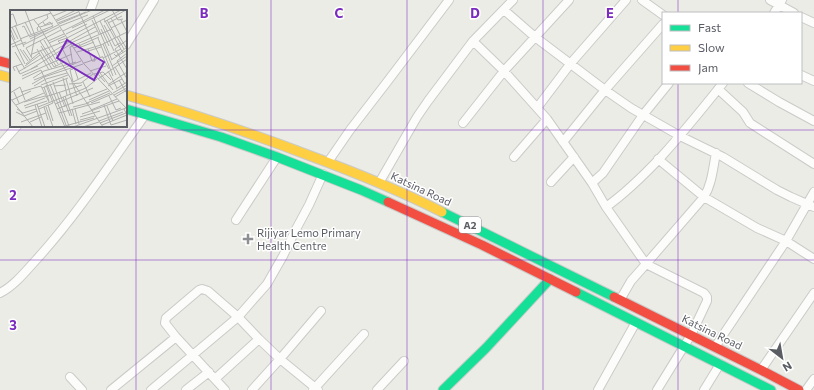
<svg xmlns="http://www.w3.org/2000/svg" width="814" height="390" font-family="Commissioner,sans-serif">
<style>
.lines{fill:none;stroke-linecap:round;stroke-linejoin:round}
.street-casing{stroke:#cacac9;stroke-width:10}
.fast-casing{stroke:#c9caca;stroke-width:11}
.slow-casing{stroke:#c9caca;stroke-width:11}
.jam-casing{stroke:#c9caca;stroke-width:11}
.street{stroke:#fcfcfb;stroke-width:8}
.fast{stroke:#16e098;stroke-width:9}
.slow{stroke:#ffcf43;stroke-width:9}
.jam{stroke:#f24e42;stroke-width:9}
.grid{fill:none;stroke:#7b2cbf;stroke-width:1;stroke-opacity:0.55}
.poi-dot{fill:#8e8f92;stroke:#fff;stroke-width:1.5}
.labels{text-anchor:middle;stroke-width:3;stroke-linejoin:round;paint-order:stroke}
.shield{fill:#fff;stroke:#8c8e93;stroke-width:1}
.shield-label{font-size:10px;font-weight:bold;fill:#5b5d65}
.street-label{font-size:11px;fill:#5b5d65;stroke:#fff}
.poi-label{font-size:11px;fill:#5b5d65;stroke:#fff;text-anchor:start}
.inset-road{fill:none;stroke:#aeafae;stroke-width:1}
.view{fill:#7b2cbf;fill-opacity:0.15;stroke:#7b2cbf;stroke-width:2}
.inset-edge{fill:none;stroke:#5b5d65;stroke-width:2}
.grid-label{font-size:13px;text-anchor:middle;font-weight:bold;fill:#7b2cbf;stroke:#fff;stroke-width:3;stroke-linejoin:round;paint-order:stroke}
</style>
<rect width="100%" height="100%" fill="#ecece6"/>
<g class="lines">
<defs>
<path id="street" d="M642,0L663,15
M770,0L794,13
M504,10L535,37L605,90L631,108L680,136L723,157L777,190L791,197L814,207
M90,11L94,0
M774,13L782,0
M801,17L814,23
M473,41L504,71L547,119L592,183L606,207L646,264L704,293L707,297V301L691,335L657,390
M126,45L154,0
M801,75L814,81
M748,83L779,102L814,121
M718,89L743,112L750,123L814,164
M537,108L571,63L626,0
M463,123L504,71L569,0
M563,142L605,90L663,24
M0,145L17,126
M514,157L547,119
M658,159L704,197L757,228L786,241L814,259
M328,162L350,130L387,82L449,0
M551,182L574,157
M379,183L417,117L428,101L473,41L513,0
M592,183L603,173L643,115L669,83
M606,207C627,192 644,175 661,157C683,133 703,108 723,83
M236,220L277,157
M0,293C14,286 26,271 36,260C77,215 110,164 145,115
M620,300L631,281L646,264L704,197C712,184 713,168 716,153
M715,347L786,241L814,192
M761,370L814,293
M70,377L82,390
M215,379L259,339
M111,390L176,337
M151,390L238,317L267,284L283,256L295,231L309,205L323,174
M186,390L209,372
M225,390L176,337L165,323L166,318L199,290L202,289L208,291L238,317L259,339L280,359L318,390
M252,390L280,359L321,311
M313,390L364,334
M377,390L404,361
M598,390L636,322
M704,390L720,364
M806,390L814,379"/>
<path id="fast" d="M126,109L221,137L277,157L361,190L388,202
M442,212L614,297
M576,292L771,390
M443,390L486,348L550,279"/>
<path id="slow" d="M0,75L11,78
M126,95C188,112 248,132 308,155C354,172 399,190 442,212"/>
<path id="jam" d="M0,61L11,64
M388,202L482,245L576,292
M614,297L761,370L799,390"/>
</defs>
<use href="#street" class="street-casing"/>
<use href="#fast" class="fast-casing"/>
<use href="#slow" class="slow-casing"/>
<use href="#jam" class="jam-casing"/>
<use href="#street" class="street"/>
<use href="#fast" class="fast"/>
<use href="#slow" class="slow"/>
<use href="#jam" class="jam"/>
</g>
<path class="grid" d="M136,0V390M271,0V390M407,0V390M543,0V390M678,0V13M678,83V390M0,130H814M0,260H814"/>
<path class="poi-dot" d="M246 233h4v4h4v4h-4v4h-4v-4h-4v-4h4z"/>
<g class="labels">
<rect class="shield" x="459" y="217" width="22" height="16" rx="3"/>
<g class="shield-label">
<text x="470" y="229">A2</text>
</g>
<g class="street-label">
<text transform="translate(421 189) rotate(25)" y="4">Katsina Road</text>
<text transform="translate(712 332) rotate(26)" y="4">Katsina Road</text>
</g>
<g class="poi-label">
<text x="257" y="237">Rijiyar Lemo Primary<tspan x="257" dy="13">Health Centre</tspan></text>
</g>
</g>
<g transform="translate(10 10)">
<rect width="117" height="117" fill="#ecece6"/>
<path class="inset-road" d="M15,0L25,26L21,47M39,0L74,54L117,99M68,0L90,47M102,0L108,10L113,9M0,5L3,4L7,15M43,6L58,0M83,6L102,50M101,8L110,25M94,9L113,43M24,10L29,16L27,18L28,21M46,10L66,0M82,10L89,24M97,10L106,27M111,10L117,22M47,11L68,2M90,11L104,41M15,12L21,24M94,12L116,0M48,13L76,2M98,13L112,6M49,14L82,0M5,15L14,37M28,15L38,8L37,5M94,15L105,36L110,33M29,16L61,69L67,86M50,16L78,5M2,17L8,29M12,17L14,16L19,26M30,17L43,13M0,18L41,3M0,18L5,30M62,18L100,0M101,18L117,10M91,19L99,36M53,21L95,0M0,23L15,54M56,24L77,14M109,26L117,39M19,27L38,20M107,27L114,39M57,28L111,0M88,28L103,66M10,29L43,16L40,12L35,15L33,12M20,29L48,15M34,30L48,54M117,30L105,39L117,59M30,31L46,56M38,31L54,24M60,31L85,17M39,33L55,26M50,33L48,31L57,28M61,33L87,21M69,34L71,37L84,32M93,34L106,65M0,35L11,30M13,35L49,17M31,36L44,57L54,52M2,37L16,32M52,38L61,56M64,38L89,27M10,39L18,51M27,39L39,60M78,39L82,51H85L84,45M13,40L20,50M30,40L42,59M5,42L15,59M67,42L91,35L117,22M75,42L91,37M117,43L107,51L117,69M22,44L58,30M104,44L106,46L117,37M92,46L99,59M22,48L16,38L51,20M93,48L111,39M101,50L117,40M74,53L92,47M16,54L29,43M63,55L60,37L102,19M6,56L10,64L28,56M15,56L30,45M102,56L117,46M64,57L68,69M105,57L115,74M54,58L71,51M21,59L61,34M63,59L60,60L63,72L81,63M5,61L3,57L12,54M80,61L96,56M98,61L107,78M8,62L59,32M87,63L95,72M90,63L103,80M84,64L93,62L101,70M12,66L62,44M23,68L34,61L66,52M53,68L57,85M12,69L31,60L55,117M56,69L63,94M88,69L117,49M24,70L54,58M109,70L116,82M43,72L52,98M73,72L80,87M22,74L34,67L73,54M40,74L50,99M59,74L71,73L83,64M64,74L93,117M99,74L117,62M31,75L58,65M36,75L43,93M24,76L36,69L57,63M31,76L39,92M44,76L56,75M98,76L112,69M34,77L39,91M32,78L58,68M106,79L117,72M4,82L9,93M11,82L31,76M49,82L55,97M0,83L10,77L15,90M103,83L117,75M104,85L117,78M55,86L62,106M99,86L106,100L111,98M35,87L72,75M53,87L60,106M105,87L117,80M0,88L23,117M2,90L21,81M79,90L99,81M14,92L35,86M77,93L100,83M81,93L102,84M27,94L35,117M45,94L83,78M6,95L34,83M25,95L32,117M38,95L43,111M94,95L101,115L117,110M14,96L35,88M97,96L103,111M28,97L76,78L87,69M34,97L38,110M36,97L43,117M63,97L79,93M15,98L37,91M52,98L59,116M7,99L13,103L26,99M29,99L43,93M47,99L97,79M50,99L56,115M62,99L66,114M65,99L69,114M81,100L107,89M6,102L14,106L27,101M49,103L90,92M72,104L109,91M70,107L90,101M70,110L85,106M89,111L113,102M11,112L36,103M20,112L31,107M90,113L116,103M92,115L117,105L114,99M55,116L84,108M63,117L116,98M73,117L89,112"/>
<path class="view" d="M57,30L94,52L84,70L47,48Z"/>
<rect width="117" height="117" class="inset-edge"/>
</g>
<g class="grid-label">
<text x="204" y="18">B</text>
<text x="339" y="18">C</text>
<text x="475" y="18">D</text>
<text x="610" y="18">E</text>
<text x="13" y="200">2</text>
<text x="13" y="330">3</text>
</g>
<rect x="662" y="12" width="140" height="72" fill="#ffffff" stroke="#bdbec1"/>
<rect x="670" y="25" width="20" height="6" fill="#16e098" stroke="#bdbec1"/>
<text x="698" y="32" font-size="12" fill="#5b5d65">Fast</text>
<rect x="670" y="45" width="20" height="6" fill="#ffcf43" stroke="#bdbec1"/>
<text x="698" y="52" font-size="12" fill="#5b5d65">Slow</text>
<rect x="670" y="65" width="20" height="6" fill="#f24e42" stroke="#bdbec1"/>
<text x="698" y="72" font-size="12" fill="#5b5d65">Jam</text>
<g transform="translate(782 358) rotate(149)" stroke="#ffffff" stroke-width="3" paint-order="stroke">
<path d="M0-3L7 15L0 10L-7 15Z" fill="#5b5d65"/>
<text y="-6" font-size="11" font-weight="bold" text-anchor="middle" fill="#5b5d65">N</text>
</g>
</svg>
